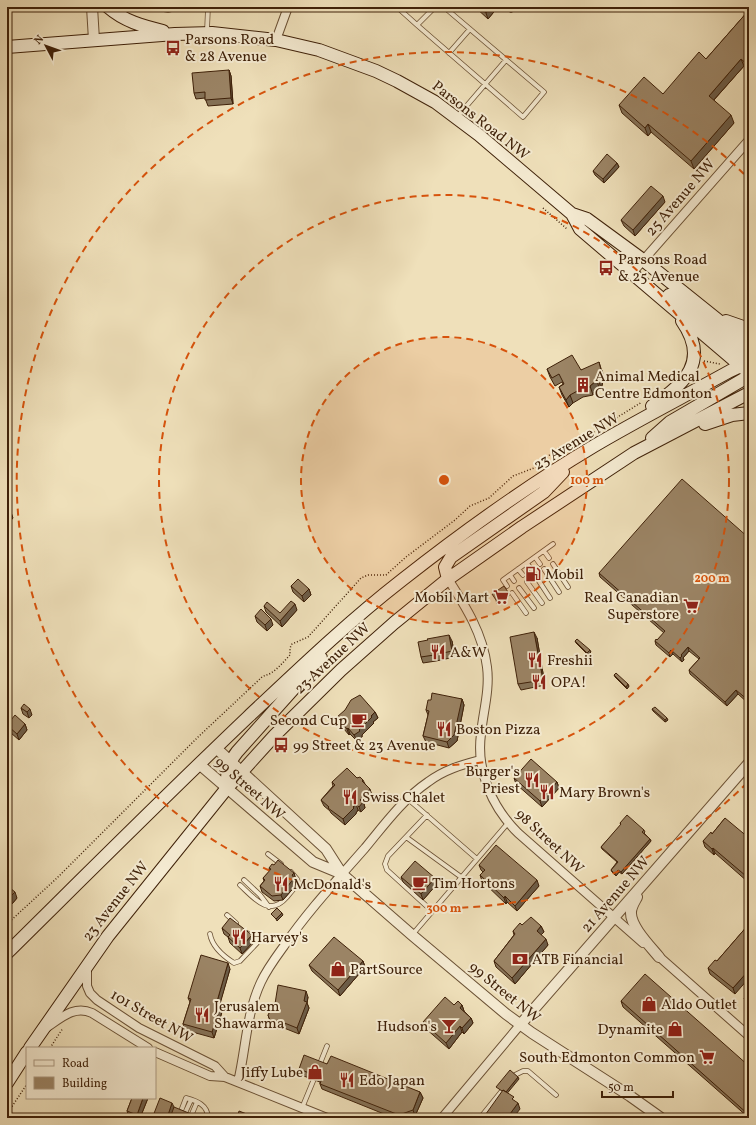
<svg xmlns="http://www.w3.org/2000/svg" width="756" height="1125" font-family="Vollkorn,serif">
<style>
.lines{fill:none;stroke-linecap:round;stroke-linejoin:round}
.service-casing{stroke:#6b5135;stroke-width:5.5}
.minor-casing{stroke:#6b5135;stroke-width:10}
.tertiary-casing{stroke:#6b5135;stroke-width:12}
.secondary-casing{stroke:#3f2109;stroke-width:14}
.path{stroke:#3f2109;stroke-width:1.5;stroke-dasharray:1 2;stroke-linecap:butt}
.service{stroke:#f5ebd2;stroke-width:4}
.minor{stroke:#f5ebd2;stroke-width:8}
.tertiary{stroke:#f5ebd2;stroke-width:10}
.secondary{stroke:#f5ebd2;stroke-width:12}
.wall{fill:#857257;stroke:#3f2109}
.shaded-wall{fill:#6c5c47;stroke:#3f2109}
.building{fill:#9b8465;stroke:#3f2109}
.ring{fill:none;stroke:#d7530c;stroke-width:2;stroke-dasharray:7 5}
.labels{text-anchor:middle;stroke-width:4;stroke-linejoin:round;paint-order:stroke}
.poi-label{font-size:15px;fill:#3f2109;stroke:#f5ebd2;text-anchor:start}
.street-label{font-size:15px;fill:#3f2109;stroke:#f5ebd2}
.centre{fill:#d7530c;stroke:#f5ebd2;stroke-width:2}
.ring-label{font-size:12px;text-anchor:middle;font-weight:bold;fill:#d7530c;stroke:#f5ebd2;stroke-width:4;stroke-linejoin:round;paint-order:stroke}
</style>
<rect width="100%" height="100%" fill="#efe0ba"/>
<filter id="stains"><feTurbulence type="fractalNoise" baseFrequency=".005" numOctaves="4"/><feColorMatrix values="0 0 0 0 .2 0 0 0 0 .09 0 0 0 0 .02 0 0 0 .5 -.17"/></filter>
<radialGradient id="worn" r=".72"><stop offset=".6" stop-color="#630" stop-opacity="0"/><stop offset="1" stop-color="#630" stop-opacity=".3"/></radialGradient>
<g class="lines">
<defs>
<path id="service" d="M152,7L168,10L181,7
M397,7L417,25
M435,7L417,25L523,117L544,92L444,7
M511,10L514,7
M207,31L208,7
M449,53L470,29
M457,117L506,60
M544,551L549,558
M535,557L540,564
M527,563L531,569
M553,564L568,587
M518,569L523,575
M544,569L559,592
M510,575L514,581
M535,575L550,598
M527,582L542,603
M507,586L503,580L553,544
M519,588L534,608
M512,593L526,613
M408,799L477,859
M427,815L388,856L385,864L387,870L432,911
M406,837L461,877
M268,854L281,864
M244,880L260,895L269,907
M240,885C254,898 269,918 287,897C291,892 295,888 298,882L297,879L291,872
M227,915L236,923
M210,934C212,946 223,956 234,963L240,961L257,943L255,938L247,933
M412,935L508,823
M319,1066L327,1046
M515,1075L523,1071H528L556,1095
M302,1108L314,1079
M181,1111L186,1098C197,1101 208,1105 208,1118
M185,1113L191,1100
M191,1116L197,1102
M480,1118L501,1092"/>
<path id="minor" d="M276,40L288,7
M632,273L749,140
M448,579C466,607 483,634 487,667C490,690 483,712 481,734C476,771 492,807 518,833L643,943
M655,953L749,1036
M87,967V986L90,993L97,1000L139,1028L215,1066L225,1077
M46,1028C61,1018 74,1005 92,1013L148,1048
M155,1052L210,1076L225,1077L327,1118
M238,1082C246,1049 246,1014 261,982C267,969 276,957 284,946C308,911 337,880 365,848C384,825 403,799 428,782C444,770 461,765 480,760
M442,1118L520,1025"/>
<path id="tertiary" d="M92,7L94,40
M216,748L326,849L342,874L412,935L506,1014L532,1033L630,1096L661,1118
M199,764L313,862L342,874
M637,897C635,901 631,907 631,912C630,926 650,946 659,957
M520,1025L749,763"/>
<path id="secondary" d="M108,7C124,21 142,26 163,31
M7,47L175,34L212,33L276,40L319,50L376,71L397,81L435,102L479,135L572,214L580,229L749,373
M572,214L587,219L643,260L749,345
M669,295L749,359
M726,321L749,329
M652,406C685,384 710,361 682,321
M705,424L732,415L749,413
M652,438L670,422L749,376
M448,579L445,567L451,557L544,492L563,472
M227,788C226,774 228,763 237,752L321,658
M7,953C87,874 167,794 248,717C298,670 348,622 402,580C463,532 527,486 594,446C638,420 685,396 730,371L749,362
M30,1048L108,936L227,788L275,735L341,670L394,623L448,579L522,527L634,453L749,393
M7,1083L27,1052"/>
</defs>
<use href="#service" class="service-casing"/>
<use href="#minor" class="minor-casing"/>
<use href="#tertiary" class="tertiary-casing"/>
<use href="#secondary" class="secondary-casing"/>
<path class="path" d="M543,208L567,229
M704,361L720,364
M7,924L57,878L197,738L262,677C265,675 268,675 271,673C278,669 284,661 290,655V648L292,644L308,637L361,578L368,575H386L406,557L455,520L470,506L489,498L513,476L534,468L558,448L579,441L642,402
M50,1048L63,1028
M7,1114L27,1084"/>
<use href="#service" class="service"/>
<use href="#minor" class="minor"/>
<use href="#tertiary" class="tertiary"/>
<use href="#secondary" class="secondary"/>
</g>
<path class="wall" d="M158,7H171L169,9Z
M475,7H498L488,19Z
M749,10V71L744,66L714,100L734,123L694,169L651,132L648,136L622,113L619,105L663,94L706,59Z
M229,70L231,76L233,104L208,106L205,98L196,99L194,93Z
M617,163L619,167L604,183L595,175L593,171Z
M665,202L635,236L624,226L621,220Z
M547,369L581,370H602L604,378L601,389L599,388L593,393V395L583,397L573,403L569,407L562,395L559,387L563,384L562,382L555,386L550,377Z
M749,538V704L738,694L727,706L690,674L689,670L699,659L689,651L683,658L684,660L682,662L673,654L670,657L656,645L655,641L657,640L664,633L600,577L599,573Z
M291,586L309,589L311,595L304,602L293,592Z
M264,606L280,613L297,610L282,627L266,612Z
M255,616L273,625L267,631L257,622Z
M537,638L545,685L521,690L518,684Z
M452,641L455,657L436,661L423,663L421,657Z
M575,641L591,652L588,655L576,643Z
M614,675L629,686L627,689L615,677Z
M462,699L464,705L457,741L449,748L426,742L423,736L428,715L426,710L431,700Z
M21,708L32,715L29,718L23,714Z
M652,709L668,720L665,722L653,711Z
M375,712L378,718L373,722L374,723L362,735V737L357,741L350,734L349,735L339,723L337,717Z
M7,716L11,720L25,724L27,730L19,740L11,733L7,737Z
M357,778L363,780L365,784L372,795L364,804L365,808L361,812L358,810L356,813V814L345,825L331,813L330,811L324,806L321,800L333,786L332,782Z
M514,778L557,782L559,788L542,807L516,784Z
M725,818L748,882L715,853L714,855L705,847L703,841L712,834Z
M620,823L644,830L645,832L644,833L650,839L651,841L622,874L619,872L616,876L612,872L611,870L617,862L602,849L601,847L621,825Z
M274,865L294,873L297,884L283,900L274,901L262,892L260,886L264,881L263,878L270,871L269,868Z
M479,865L539,886L517,911L507,902L506,904L482,881L480,875L483,872L481,870Z
M401,877L437,884L423,900L403,882Z
M7,892L17,898L12,904L7,900Z
M749,924L735,994L710,974L708,968L717,961Z
M522,925L541,926L544,932L541,935L548,945L515,984L496,967L494,961L514,935L513,931Z
M222,928L254,941L242,954L230,943L228,937L224,934Z
M363,961L365,967L340,996L312,971L309,965Z
M230,969L219,1006L222,1012L214,1038L185,1030L183,1024L190,1002L188,998Z
M749,993V1007L746,1004L744,998Z
M308,997L307,1003L309,1008L299,1034L279,1026L278,1029L274,1028L271,1024L268,1015Z
M621,1001L749,1066V1118L623,1007Z
M454,1005H462L464,1011L471,1018L473,1023L464,1034L462,1032L449,1049L425,1028L423,1022Z
M327,1064L420,1092L423,1098L415,1116L410,1118H394L322,1089L320,1084V1082L301,1075L299,1069Z
M132,1098H148L140,1118H131L129,1117L127,1111Z"/>
<path class="shaded-wall" d="M491,7H498L488,19L486,13Z
M741,59L744,66L711,103L709,96Z
M229,70L231,76L233,104L231,98Z
M731,115L734,123L694,169L691,161Z
M648,124L651,132L648,136L645,128Z
M617,163L619,167L604,183L603,179Z
M663,196L665,202L635,236L633,230Z
M599,362L604,378L601,389L599,381Z
M597,380L599,388L593,393V395L590,386Z
M570,395L573,403L569,407L566,400Z
M7,503L9,509L7,511Z
M11,512L13,518L7,525V516Z
M309,589L311,595L304,602L302,596Z
M508,592L509,596L497,604L496,600Z
M295,604L297,610L282,627L280,621Z
M271,619L273,625L267,631L265,625Z
M534,632L537,638L545,685L543,680Z
M449,635L452,641L455,657L452,651Z
M688,647L689,651L683,658L684,660L682,662L680,658L681,655Z
M590,650L591,652L588,655L587,653Z
M671,650L673,654L670,657L669,653Z
M628,684L629,686L627,689L626,687Z
M736,690L738,694L727,706L725,702Z
M462,699L464,705L457,741L449,748L447,742Z
M30,709L32,715L29,718L27,712Z
M375,712L378,718L373,722L374,723L362,735V737L357,741L354,735Z
M667,718L668,720L665,722V720Z
M25,724L27,730L19,740L17,734Z
M9,727L11,733L7,737V729Z
M348,728L350,734L349,735L347,729Z
M557,782L559,788L542,807L540,801Z
M370,789L372,795L364,804L365,808L361,812L359,807L360,800Z
M356,804L358,810L356,813V814L345,825L343,819Z
M650,839L651,841L622,874L621,872Z
M713,848L715,853L714,855L712,849Z
M618,870L619,872L616,876L615,874Z
M749,872V880L748,882L746,876Z
M294,873L297,884L283,900L281,895L292,875Z
M435,878L437,884L423,900L421,894Z
M537,880L539,886L517,911L515,906Z
M15,892L17,898L12,904L9,898Z
M505,896L507,902L506,904L504,898Z
M282,913L283,915L277,921L276,919Z
M541,926L544,932L539,937L537,931Z
M252,935L254,941L242,954L240,948Z
M546,939L548,945L515,984L512,978Z
M363,961L365,967L340,996L338,990Z
M228,963L230,969L218,1011L216,1005Z
M749,970V978L735,994L733,988Z
M306,991L308,997L307,1003L309,1008L299,1034L297,1028Z
M462,1005L464,1011L462,1013L460,1008Z
M220,1007L222,1012L214,1038L212,1032Z
M471,1018L473,1023L464,1034L462,1028Z
M277,1020L279,1026L278,1029L276,1023Z
M460,1026L462,1032L449,1049L446,1043Z
M518,1077L519,1079L505,1096L504,1094Z
M420,1092L423,1098L415,1116L413,1110Z
M143,1098H148L140,1118H138L137,1115Z
M172,1103L175,1109L171,1118H167Z
M518,1103L520,1109L513,1118H507Z"/>
<path class="building" d="M479,7H491L486,13Z
M749,10V64L748,65L741,59L709,96L731,115L691,161L648,124L645,128L619,105L644,77L663,94L699,52L706,59Z
M229,70L231,98L205,100V92L194,93L192,73Z
M607,154L617,163L603,179L593,171Z
M651,186L663,196L633,230L621,220Z
M572,355L581,370L599,362L601,370L599,381L597,380L590,386V387L581,389L570,395L566,400L559,387L564,384L559,374L552,378L547,369Z
M682,479L749,538V701L736,690L725,702L689,670L700,658L688,647L681,655L682,656L680,658L671,650L669,653L655,641L656,639L657,640L665,631L599,573Z
M7,508L11,512L7,516Z
M298,579L309,589L302,596L291,586Z
M504,586L508,592L496,600L492,594Z
M291,601L295,604L280,621L264,606L267,602L280,613Z
M261,609L271,619L265,625L255,616Z
M534,632L543,680L518,684L510,637Z
M449,635L452,651L434,655L421,657L418,642L428,640L427,639Z
M577,639L590,650L587,653L575,641Z
M616,673L628,684L626,687L614,675Z
M432,693L462,699L454,735L447,742L423,736L429,711L426,710L428,700H431Z
M360,695L375,712L371,716L372,717L359,730L360,731L354,735L348,728L347,729L337,717L345,710L351,700Z
M24,704L30,709L27,712L21,708Z
M655,707L667,718L665,720L652,709Z
M15,715L25,724L17,734L9,727L7,729V716L11,720Z
M531,759L557,782L540,801L514,778Z
M347,768L357,778L360,777L363,780L362,781L370,789L360,800L363,802L359,807L356,804L353,807L354,808L343,819L328,808L329,807L321,800L335,785L332,782Z
M627,815L644,830L642,832L650,839L621,872L618,870L615,874L611,870L618,862L601,847L621,824L620,823Z
M725,818L749,838V872L746,876L713,848L712,849L703,841L711,832L712,834Z
M496,845L537,880L515,906L505,896L504,898L480,875L485,870L479,865Z
M278,860L294,873L292,875L294,878L281,895L272,896L260,886L265,880L263,878L271,869L269,868L272,864L274,865Z
M415,861L435,878L421,894L401,877Z
M10,888L15,892L9,898L7,896V892Z
M277,908L282,913L276,919L271,914Z
M531,917L541,926L537,931L546,939L512,978L494,961L515,934L513,931L520,923L522,925Z
M230,918L252,935L240,948L228,937L230,935L222,928Z
M749,924V970L733,988L708,968L715,960L717,961Z
M334,937L363,961L338,990L309,965Z
M201,955L228,963L216,1005L220,1007L212,1032L183,1024L191,999L188,998Z
M645,974L749,1066V1115L621,1001Z
M278,985L306,991L304,1001L307,1002L297,1028L277,1020L276,1023L272,1022L269,1018L268,1015L269,1013L271,1012L270,1011L274,1010Z
M749,993V1003L744,998Z
M445,997L454,1005L458,1001L462,1005L460,1008L471,1018L462,1028L460,1026L446,1043L423,1022Z
M304,1055L327,1064L331,1056L420,1092L413,1110L399,1115L320,1084L322,1078L299,1069Z
M510,1070L518,1077L506,1092L503,1090L502,1091L496,1087Z
M503,1090L514,1097L512,1099L518,1103L507,1118H483Z
M132,1098H143L137,1115L127,1111Z
M160,1098L172,1103L167,1118H158L153,1116Z
M174,1107L196,1116V1118H170Z
M239,1111L257,1118H237Z"/>
<circle cx="444" cy="480" r="143" fill="#d7530c" fill-opacity=".12"/>
<g class="ring">
<circle cx="444" cy="480" r="143"/>
<circle cx="444" cy="480" r="285"/>
<path d="M747 783A428 428 0 1 1 747 177"/>
</g>
<defs>
<symbol id="bus-bare" viewBox="-9 -9 18 18"><path d="M-5-6H5V4H4V6H2V4H-2V6H-4V4H-5ZM-3.5-4V0h7V-4ZM-3.5 1.2v1.5H-2V1.2ZM2 1.2v1.5H3.5V1.2Z" fill="#8f2418" stroke="#f5ebd2" stroke-width="2.5" paint-order="stroke"/></symbol>
<symbol id="building-bare" viewBox="-9 -9 18 18"><path d="M-4-6H4V6H1V3H-1V6H-4ZM-2.5-4.3h1.7v1.8h-1.7ZM.8-4.3h1.7v1.8H.8ZM-2.5-1h1.7V.8h-1.7ZM.8-1h1.7V.8H.8Z" fill="#8f2418" stroke="#f5ebd2" stroke-width="2.5" paint-order="stroke"/></symbol>
<symbol id="fuel-bare" viewBox="-9 -9 18 18"><path d="M-5.5-6h7V0h2V4h1.3V-2.5L3-4.5l.8-.8L6-3V5H2.5V1h-1V6h-7ZM-4.2-4.7v3.2H.2V-4.7Z" fill="#8f2418" stroke="#f5ebd2" stroke-width="2.5" paint-order="stroke"/></symbol>
<symbol id="supermarket-bare" viewBox="-9 -9 18 18"><path d="M-6-5.5h2.5l.6 2H6L4.5 2H-2.5L-4.4-4H-6ZM-1.5 3.2a1.3 1.3 0 1 0 .1 0ZM3 3.2a1.3 1.3 0 1 0 .1 0Z" fill="#8f2418" stroke="#f5ebd2" stroke-width="2.5" paint-order="stroke"/></symbol>
<symbol id="restaurant-bare" viewBox="-9 -9 18 18"><path d="M-5-6h1v4h1v-4h1v4h1v-4h1v5L-1.5 .5V6h-2V.5L-5-1ZM5-6V6H3V1.5H1.5Q1.5-4 5-6Z" fill="#8f2418" stroke="#f5ebd2" stroke-width="2.5" paint-order="stroke"/></symbol>
<symbol id="cafe-bare" viewBox="-9 -9 18 18"><path d="M-5.5-4.5H6V0H3Q3 3.5 0 3.5H-2.5Q-5.5 3.5-5.5 0ZM3-3.2v2h1.7v-2ZM-6 4.5H4V6H-6Z" fill="#8f2418" stroke="#f5ebd2" stroke-width="2.5" paint-order="stroke"/></symbol>
<symbol id="bank-bare" viewBox="-9 -9 18 18"><path d="M-6-4H6V4H-6ZM0-2.3a2.3 2.3 0 1 0 0 4.6a2.3 2.3 0 1 0 0-4.6Z" fill="#8f2418" stroke="#f5ebd2" stroke-width="2.5" paint-order="stroke"/></symbol>
<symbol id="shop-bare" viewBox="-9 -9 18 18"><path d="M-5-2.5h2.3a2.7 3.5 0 0 1 5.4 0H5L5.5 6h-11ZM-1.5-2.5h3a1.5 2.3 0 0 0-3 0Z" fill="#8f2418" stroke="#f5ebd2" stroke-width="2.5" paint-order="stroke"/></symbol>
<symbol id="bar-bare" viewBox="-9 -9 18 18"><path d="M-6-5H6L.8 .8V4.5H3.5V6h-7V4.5H-.8V.8Z" fill="#8f2418" stroke="#f5ebd2" stroke-width="2.5" paint-order="stroke"/></symbol>
</defs>
<g fill-rule="evenodd">
<use href="#bus-bare" x="162" y="37" width="22" height="22"/>
<use href="#bus-bare" x="595" y="257" width="22" height="22"/>
<use href="#building-bare" x="572" y="374" width="22" height="22"/>
<use href="#fuel-bare" x="522" y="563" width="22" height="22"/>
<use href="#supermarket-bare" x="490" y="586" width="22" height="22"/>
<use href="#supermarket-bare" x="680" y="595" width="22" height="22"/>
<use href="#restaurant-bare" x="427" y="641" width="22" height="22"/>
<use href="#restaurant-bare" x="524" y="649" width="22" height="22"/>
<use href="#restaurant-bare" x="528" y="671" width="22" height="22"/>
<use href="#cafe-bare" x="348" y="709" width="22" height="22"/>
<use href="#restaurant-bare" x="433" y="718" width="22" height="22"/>
<use href="#bus-bare" x="270" y="734" width="22" height="22"/>
<use href="#restaurant-bare" x="521" y="769" width="22" height="22"/>
<use href="#restaurant-bare" x="536" y="781" width="22" height="22"/>
<use href="#restaurant-bare" x="339" y="786" width="22" height="22"/>
<use href="#cafe-bare" x="409" y="872" width="22" height="22"/>
<use href="#restaurant-bare" x="270" y="873" width="22" height="22"/>
<use href="#restaurant-bare" x="228" y="926" width="22" height="22"/>
<use href="#bank-bare" x="509" y="948" width="22" height="22"/>
<use href="#shop-bare" x="327" y="958" width="22" height="22"/>
<use href="#shop-bare" x="638" y="993" width="22" height="22"/>
<use href="#restaurant-bare" x="191" y="1004" width="22" height="22"/>
<use href="#bar-bare" x="438" y="1015" width="22" height="22"/>
<use href="#shop-bare" x="664" y="1018" width="22" height="22"/>
<use href="#supermarket-bare" x="696" y="1046" width="22" height="22"/>
<use href="#shop-bare" x="304" y="1061" width="22" height="22"/>
<use href="#restaurant-bare" x="336" y="1069" width="22" height="22"/>
</g>
<g class="labels">
<g class="poi-label">
<text x="185" y="44">Parsons Road<tspan x="185" dy="17">&amp; 28 Avenue</tspan></text>
<text x="618" y="264">Parsons Road<tspan x="618" dy="17">&amp; 25 Avenue</tspan></text>
<text x="595" y="381">Animal Medical<tspan x="595" dy="17">Centre Edmonton</tspan></text>
<text x="545" y="579">Mobil</text>
<text x="489" y="602" text-anchor="end">Mobil Mart</text>
<text x="679" y="602" text-anchor="end">Real Canadian<tspan x="679" dy="17">Superstore</tspan></text>
<text x="450" y="657">A&amp;W</text>
<text x="547" y="665">Freshii</text>
<text x="551" y="687">OPA!</text>
<text x="347" y="725" text-anchor="end">Second Cup</text>
<text x="456" y="734">Boston Pizza</text>
<text x="293" y="750">99 Street &amp; 23 Avenue</text>
<text x="520" y="776" text-anchor="end">Burger's<tspan x="520" dy="17">Priest</tspan></text>
<text x="559" y="797">Mary Brown's</text>
<text x="362" y="802">Swiss Chalet</text>
<text x="432" y="888">Tim Hortons</text>
<text x="293" y="889">McDonald's</text>
<text x="251" y="942">Harvey's</text>
<text x="532" y="964">ATB Financial</text>
<text x="350" y="974">PartSource</text>
<text x="661" y="1009">Aldo Outlet</text>
<text x="214" y="1011">Jerusalem<tspan x="214" dy="17">Shawarma</tspan></text>
<text x="437" y="1031" text-anchor="end">Hudson's</text>
<text x="663" y="1034" text-anchor="end">Dynamite</text>
<text x="695" y="1062" text-anchor="end">South Edmonton Common</text>
<text x="303" y="1077" text-anchor="end">Jiffy Lube</text>
<text x="359" y="1085">Edo Japan</text>
</g>
<g class="street-label">
<text transform="translate(481 120) rotate(38)" y="5">Parsons Road NW</text>
<text transform="translate(680 197) rotate(-49)" y="5">25 Avenue NW</text>
<text transform="translate(576 441) rotate(-31)" y="5">23 Avenue NW</text>
<text transform="translate(332 658) rotate(-43)" y="5">23 Avenue NW</text>
<text transform="translate(250 788) rotate(41)" y="5">99 Street NW</text>
<text transform="translate(550 841) rotate(43)" y="5">98 Street NW</text>
<text transform="translate(615 894) rotate(-49)" y="5">21 Avenue NW</text>
<text transform="translate(115 901) rotate(-52)" y="5">23 Avenue NW</text>
<text transform="translate(505 992) rotate(39)" y="5">99 Street NW</text>
<text transform="translate(152 1016) rotate(30)" y="5">101 Street NW</text>
</g>
</g>
<circle cx="444" cy="480" r="6" class="centre"/>
<g class="ring-label">
<text x="587" y="484">100 m</text>
<text x="712" y="582">200 m</text>
<text x="444" y="912">300 m</text>
</g>
<rect width="756" height="1125" fill="none" stroke="#efe0ba" stroke-width="24"/>
<rect x="8" y="8" width="740" height="1109" fill="none" stroke="#3f2109" stroke-width="2"/>
<rect x="12" y="12" width="732" height="1101" fill="none" stroke="#3f2109"/>
<rect x="26" y="1047" width="130" height="52" fill="#f5ebd2" stroke="#ac9a82"/>
<rect x="34" y="1060" width="20" height="6" fill="#f5ebd2" stroke="#ac9a82"/>
<text x="62" y="1067" font-size="12" fill="#3f2109">Road</text>
<rect x="34" y="1077" width="20" height="12" fill="#9b8465" stroke="#ac9a82"/>
<text x="62" y="1087" font-size="12" fill="#3f2109">Building</text>
<g transform="translate(46 46) rotate(311)" stroke="#f5ebd2" stroke-width="3" paint-order="stroke">
<path d="M0-3L7 15L0 10L-7 15Z" fill="#3f2109"/>
<text y="-6" font-size="11" font-weight="bold" text-anchor="middle" fill="#3f2109">N</text>
</g>
<path d="M602 1091v6h71v-6" fill="none" stroke="#3f2109" stroke-width="2"/>
<text x="608" y="1091" font-size="12" fill="#3f2109" stroke="#f5ebd2" stroke-width="3" paint-order="stroke">50 m</text>
<rect width="100%" height="100%" filter="url(#stains)"/>
<rect width="100%" height="100%" fill="url(#worn)"/>
</svg>
